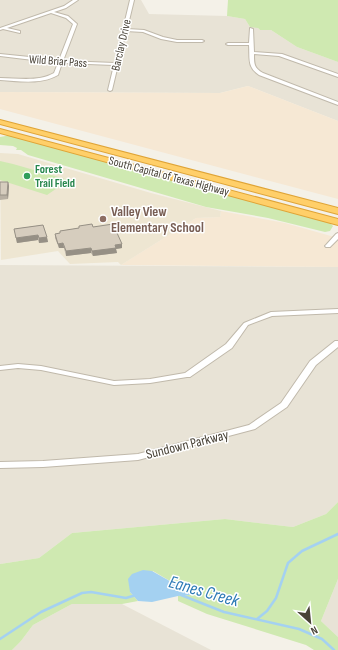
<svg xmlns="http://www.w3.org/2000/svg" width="338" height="650" font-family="'Sofia Sans Condensed',sans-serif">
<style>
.residential{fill:#e8e3d6}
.commercial{fill:#f6e8d4}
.education{fill:#eee6d2}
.green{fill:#cfe9b1}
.water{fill:#a4d1f1}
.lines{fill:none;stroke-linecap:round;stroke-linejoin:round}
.stream{stroke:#a4d1f1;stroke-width:2.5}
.minor-casing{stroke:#c0b9ab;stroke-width:2}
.highway-casing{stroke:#dfa437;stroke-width:2}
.minor{fill:#fff;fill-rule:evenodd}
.highway{fill:#ffcf69;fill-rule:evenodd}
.wall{fill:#b8b0a3}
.shaded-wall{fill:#969085}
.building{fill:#d6cdbe;stroke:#969085}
.leisure-dot{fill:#2e9e5b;stroke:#fff;stroke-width:1.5}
.education-dot{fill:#8d6e63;stroke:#fff;stroke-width:1.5}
.labels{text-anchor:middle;stroke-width:3;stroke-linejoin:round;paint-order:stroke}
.far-street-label{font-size:12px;fill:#484237;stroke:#fff}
.far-leisure-label{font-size:12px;font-weight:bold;fill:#27864d;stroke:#fff;text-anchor:start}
.education-label{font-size:14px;font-weight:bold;fill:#785e54;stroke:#fff;text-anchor:start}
.street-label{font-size:14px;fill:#484237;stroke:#fff}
.near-water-label{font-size:18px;font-style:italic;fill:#2e7bb6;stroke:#fff}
</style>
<rect width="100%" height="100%" fill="#f4f1e8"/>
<path class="residential" d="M0,0H141L149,14L227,16L245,19L250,27H257L260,30H271L297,47L338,62V121L248,86L220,93L0,92Z
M0,265L338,267V502L326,514L293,527L225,519L72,533L39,558L0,564Z
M338,579V637L321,621Z
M82,603L122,604L211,650H12L21,641L33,625L72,604Z"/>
<path class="commercial" d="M248,86L338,121V199L0,109V92L220,93Z
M221,211L285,223L338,238V267L121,265L196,218L220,217Z"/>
<path class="education" d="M0,153L18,154L151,193L221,211L220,217L196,218L121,265L118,262L70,264L58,251L1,260Z"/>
<path class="green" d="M228,0H338V62L297,47L271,30H260L258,28L250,27L245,19L227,16Z
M11,135L330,223L333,226L330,231L325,232L268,218L206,207L28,155L21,150H16L17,148L13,146L0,145V137Z
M0,161L13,164L69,180L47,195L0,180Z
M338,502V579L321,621L338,637V650H314L306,645L207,614L178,601V596L199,594L182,588L153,571L130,592L138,601L122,604H72L33,625L21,641L12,650H0V564L39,558L72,533L225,519L293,527L326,514Z"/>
<path class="water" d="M143,570L152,571L182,588L200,594L178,596L152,602L138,601L130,592L128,579L132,574Z"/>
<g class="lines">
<path class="stream" d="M181,595L224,612L299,629L322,639L334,650
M257,619L267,611L276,598L288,563L302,551L338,534
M0,639L41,612L82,593L91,592L126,598L136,595"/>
<defs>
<path id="minor" d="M73,0H78L66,8L54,12L68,16L77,24L63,61L115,63L130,0H134L127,29L144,30L163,37L177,40H202L204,41L202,42H177L161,39L143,32L126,31L112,90L110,91L108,90L114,65L62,63L58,75C41,85 19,81 0,80V78C17,78 39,82 54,73L58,63L0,56V54L59,60L73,24L66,18L51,13L7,28L20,31V33L3,29L0,30V28L64,6Z
M250,28L253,29L254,52L282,54L338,74V77L279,56L254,54C254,64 254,68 263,73L338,102V105L259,75C247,67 250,59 249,45H228L226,44L228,43H249Z
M338,233V239L330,247H326L325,246L326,245L336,234Z
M338,309V313L272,316L248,325L232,348L190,377H187L150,383L114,385L41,370L18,368L0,370V366L18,364L41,366L114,381L150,379L185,373L226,344L244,323L271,312Z
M335,341H338V347L316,365L287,407L255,429L138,460L43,467L0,468V462L43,461L138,454L249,425L281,403L310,361Z"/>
<path id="highway" d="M0,120L338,208V214L0,124Z
M0,129L338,219V225L0,133Z"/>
</defs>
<use href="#minor" class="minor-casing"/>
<use href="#highway" class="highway-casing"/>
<use href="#minor" class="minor"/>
<use href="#highway" class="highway"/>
</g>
<path class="wall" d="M0,182H8L9,186L8,199L0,200Z
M43,225L48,242L39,243L38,240L17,243L14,229Z
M79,226L93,227L122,244V248L116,249L117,253L93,256L91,253L66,256L64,248H59L55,238V234L60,233V231L79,228Z"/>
<path class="shaded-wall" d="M8,182L9,186L8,199L7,195Z
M38,235V240L17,243L16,238Z
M47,237L48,242L39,243V238Z
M63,243L64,248H59L58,244Z
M122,244V248L116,249L117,253L93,256L92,251L115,245Z
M91,248V253L66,256V251Z"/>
<path class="building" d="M0,182H8L7,195H0Z
M92,224L93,227L113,224L122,244L115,245L116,248L92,251L91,248L66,251L63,243L58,244L55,234L60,233V231L79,228V226Z
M43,225L47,237L39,238L38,235L16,238L14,229Z"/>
<circle class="leisure-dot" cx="27" cy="176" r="4"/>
<circle class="education-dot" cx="103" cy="219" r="4"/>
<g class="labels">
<g class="far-street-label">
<text transform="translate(121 45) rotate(-77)" y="4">Barclay Drive</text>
<text transform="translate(58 61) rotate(4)" y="4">Wild Briar Pass</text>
<text transform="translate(169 176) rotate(15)" y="4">South Capital of Texas Highway</text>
</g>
<g class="far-leisure-label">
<text x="35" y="173">Forest<tspan x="35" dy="14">Trail Field</tspan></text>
</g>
<g class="education-label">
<text x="111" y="216">Valley View<tspan x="111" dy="16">Elementary School</tspan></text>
</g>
<g class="street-label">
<text transform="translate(187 444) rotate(-14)" y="5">Sundown Parkway</text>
</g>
<g class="near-water-label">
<text transform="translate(204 591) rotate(16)" y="6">Eanes Creek</text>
</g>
</g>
<g transform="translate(310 622) rotate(153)" stroke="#ffffff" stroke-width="3" paint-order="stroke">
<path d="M0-3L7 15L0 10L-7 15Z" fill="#484237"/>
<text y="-6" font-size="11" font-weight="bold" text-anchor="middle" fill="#484237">N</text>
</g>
</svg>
